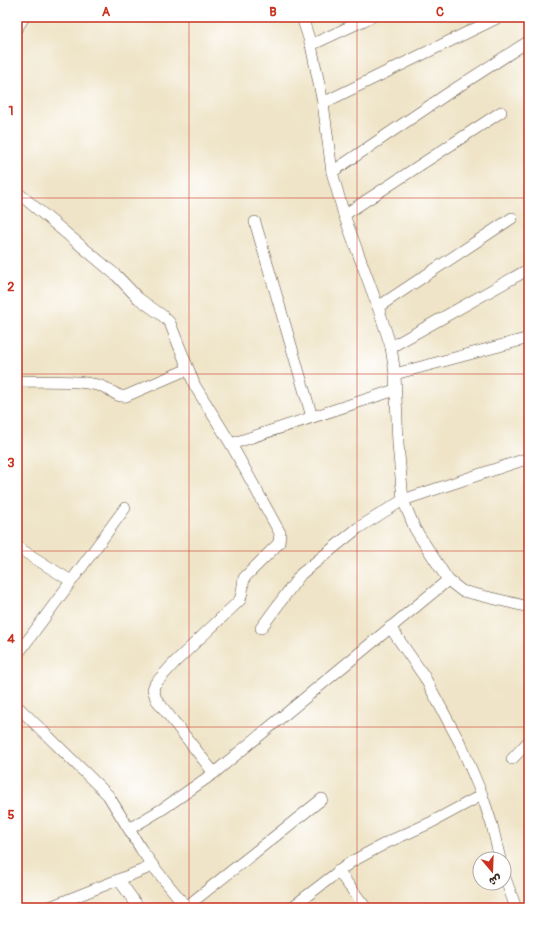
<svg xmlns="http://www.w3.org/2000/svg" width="546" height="925" font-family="Pangolin,'Playpen Sans Arabic',sans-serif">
	<rect width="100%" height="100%" fill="#fff"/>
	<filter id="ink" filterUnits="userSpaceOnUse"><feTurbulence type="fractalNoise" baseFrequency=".025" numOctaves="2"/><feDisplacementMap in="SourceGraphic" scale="8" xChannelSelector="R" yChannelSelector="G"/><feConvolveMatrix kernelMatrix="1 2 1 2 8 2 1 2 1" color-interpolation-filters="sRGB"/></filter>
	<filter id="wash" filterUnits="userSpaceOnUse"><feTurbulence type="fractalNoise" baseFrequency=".012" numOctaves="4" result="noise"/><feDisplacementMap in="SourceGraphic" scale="16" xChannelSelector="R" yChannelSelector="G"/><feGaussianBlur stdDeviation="0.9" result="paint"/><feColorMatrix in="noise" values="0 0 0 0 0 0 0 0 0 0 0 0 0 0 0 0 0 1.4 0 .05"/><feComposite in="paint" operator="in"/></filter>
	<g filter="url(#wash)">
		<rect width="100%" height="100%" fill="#efe4c7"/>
	</g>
	<g filter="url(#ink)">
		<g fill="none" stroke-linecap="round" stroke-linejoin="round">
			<defs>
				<g id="minor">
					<path d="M302 17 311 45 323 103 332 172 344 215 378 307 391 347 395 374 398 444 403 500 415 529 448 580 462 591 529 607"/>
					<path d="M17 28 24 17"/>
					<path d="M311 45 371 17"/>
					<path d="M323 103 499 17"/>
					<path d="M332 172 447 94 529 41"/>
					<path d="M17 192 117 276 138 298 163 316 170 323 195 386 231 444 280 533 279 543 244 578 242 592 240 600 175 662 155 684 153 689 156 699 214 773"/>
					<path d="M344 215 501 112"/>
					<path d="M255 222 312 417"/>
					<path d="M378 307 512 218"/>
					<path d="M391 347 529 269"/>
					<path d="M395 374 529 338"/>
					<path d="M17 381C41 382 79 379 101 386 110 388 116 398 126 396L188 369"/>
					<path d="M231 444 395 390"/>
					<path d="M17 547 71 581"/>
					<path d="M390 627 424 676 461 745 482 795 492 825 500 859"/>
					<path d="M261 628 301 574 358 528 403 500 529 458"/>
					<path d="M17 655 125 508"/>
					<path d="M17 706 108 795 141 849 153 866 187 908"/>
					<path d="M512 759 529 741"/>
					<path d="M129 829 164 808 214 773 448 580"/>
					<path d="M338 871 366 908"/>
					<path d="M504 875 516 908"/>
					<path d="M119 880 139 908"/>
					<path d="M186 907 322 799"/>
					<path d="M47 908 153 866"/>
					<path d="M291 908 351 862 388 842 430 823 482 795"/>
				</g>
			</defs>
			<!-- minor casing -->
			<use href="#minor" stroke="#564637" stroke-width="12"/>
			<!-- minor -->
			<use href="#minor" stroke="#fff" stroke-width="11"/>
		</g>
	</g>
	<!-- grid -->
	<path fill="none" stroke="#c8321e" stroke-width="1" stroke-opacity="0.55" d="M189 17V908M357 17V908M17 198H529M17 374H529M17 551H529M17 727H529"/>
	<!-- margin -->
	<rect width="546" height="925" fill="none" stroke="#fff" stroke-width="44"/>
	<!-- north arrow -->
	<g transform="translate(492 871) rotate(161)"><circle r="19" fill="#ffffff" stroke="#b1aaa5"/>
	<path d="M0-3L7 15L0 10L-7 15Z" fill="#c8321e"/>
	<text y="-6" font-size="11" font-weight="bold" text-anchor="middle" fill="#3b2a1e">ش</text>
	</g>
	<rect x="22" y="22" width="502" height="881" fill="none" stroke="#c8321e" stroke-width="1.5"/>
	<g font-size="13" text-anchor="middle" font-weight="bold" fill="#c8321e">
		<text x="106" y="16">A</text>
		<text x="273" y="16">B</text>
		<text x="440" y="16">C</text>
		<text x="11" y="115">1</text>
		<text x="11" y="291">2</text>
		<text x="11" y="467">3</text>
		<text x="11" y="643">4</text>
		<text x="11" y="819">5</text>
	</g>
</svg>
